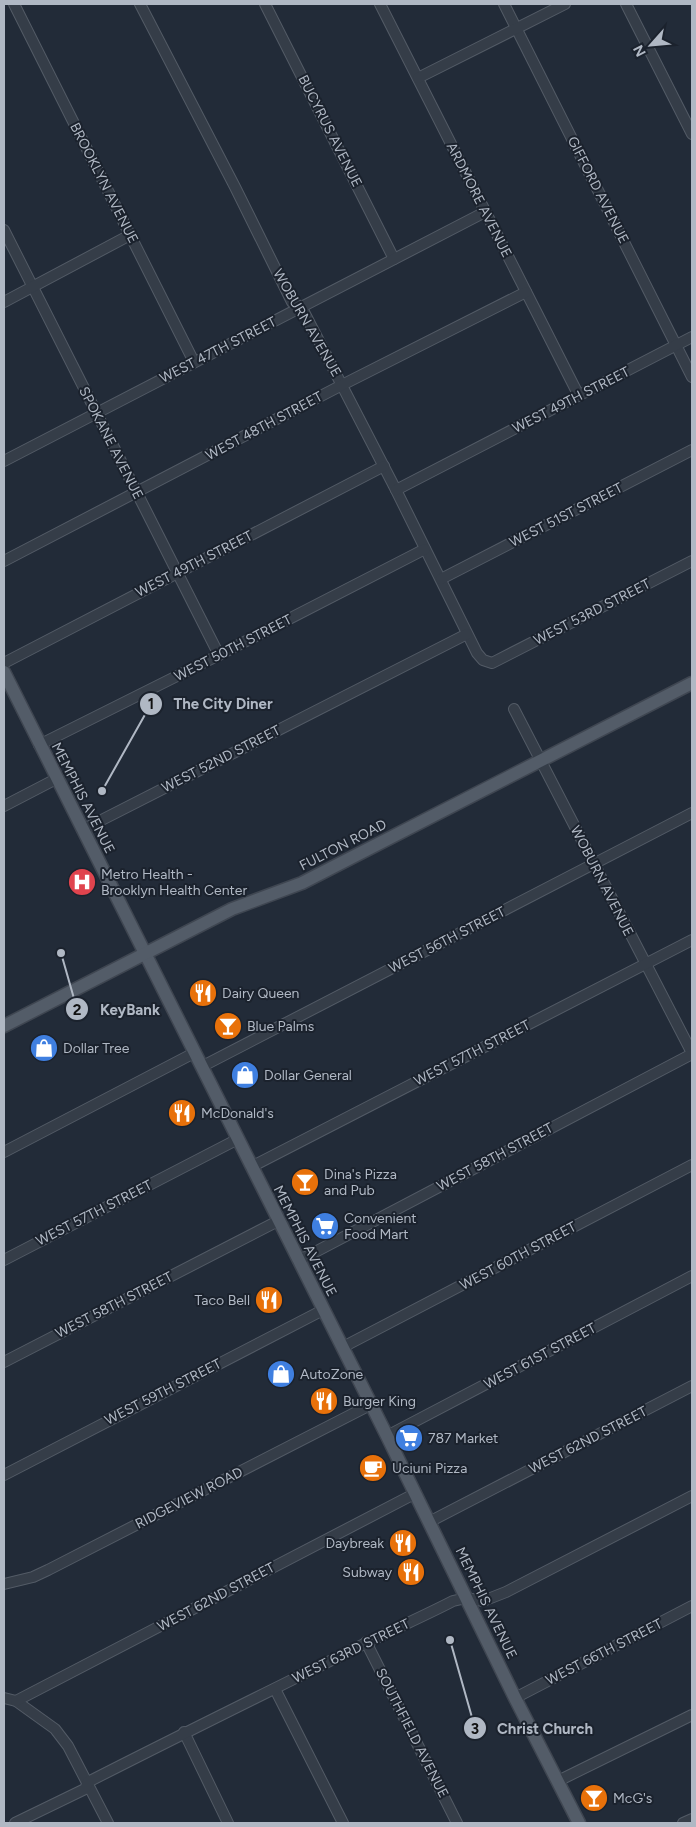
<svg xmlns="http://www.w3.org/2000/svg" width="696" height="1827" font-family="Figtree,sans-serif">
	<rect width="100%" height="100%" fill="#222b38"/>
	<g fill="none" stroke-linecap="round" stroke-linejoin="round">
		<defs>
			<g id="minor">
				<path d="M14 4 194 362"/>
				<path d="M140 4 235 187 292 302 301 307 304 312 396 490 477 653 483 660 492 663 692 561"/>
				<path d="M265 4 394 259"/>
				<path d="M380 4 579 396"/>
				<path d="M504 4 692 377"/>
				<path d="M626 4 692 134"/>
				<path d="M418 78 565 4"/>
				<path d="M4 230 219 655"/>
				<path d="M4 302 130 235"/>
				<path d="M4 461 485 212"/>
				<path d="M396 490 692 337"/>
				<path d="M4 561 342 385 526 292"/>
				<path d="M441 579 692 450"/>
				<path d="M4 663 384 466"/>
				<path d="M514 709 692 1053"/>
				<path d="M39 745 219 655 425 549"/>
				<path d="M4 806 56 779"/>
				<path d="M82 830 467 634"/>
				<path d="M201 1067 692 813"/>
				<path d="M4 1152 194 1053"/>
				<path d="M251 1167 692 940"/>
				<path d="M4 1260 238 1139"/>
				<path d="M298 1261 692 1054"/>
				<path d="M343 1347 692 1165"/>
				<path d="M4 1362 278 1221"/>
				<path d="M387 1436 692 1276"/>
				<path d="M4 1475 323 1310"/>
				<path d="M429 1522 692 1386"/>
				<path d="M4 1584 33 1577 48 1570 372 1404"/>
				<path d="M366 1642 457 1823"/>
				<path d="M275 1689 343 1823"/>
				<path d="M4 1698 16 1701 55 1729 68 1746 108 1823"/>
				<path d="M515 1698 692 1606"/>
				<path d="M16 1701 416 1493"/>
				<path d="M184 1732 228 1823"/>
				<path d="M558 1781 692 1715"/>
				<path d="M15 1823 85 1789 88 1782C180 1735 272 1690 364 1644 394 1629 424 1616 453 1601L466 1598 483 1601 506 1592 692 1496"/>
				<path d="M683 1823 692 1819"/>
			</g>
			<g id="major">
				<path d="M4 672 387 1436 515 1698 579 1823"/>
				<path d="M4 1026 232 909 302 883 692 683"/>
			</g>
		</defs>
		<!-- minor casing -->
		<use href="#minor" stroke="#535b66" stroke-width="12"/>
		<!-- major casing -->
		<use href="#major" stroke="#3f4651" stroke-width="15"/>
		<!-- minor -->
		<use href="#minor" stroke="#353d48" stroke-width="10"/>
		<!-- major -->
		<use href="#major" stroke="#535c68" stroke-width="12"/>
	</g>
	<!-- icons -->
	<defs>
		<symbol id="hospital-disc" viewBox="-11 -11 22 22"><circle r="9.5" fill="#e0444e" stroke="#1b222d"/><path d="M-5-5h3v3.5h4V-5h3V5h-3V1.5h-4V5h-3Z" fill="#fff"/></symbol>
		<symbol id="restaurant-disc" viewBox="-11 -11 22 22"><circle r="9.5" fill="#e8710a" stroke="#1b222d"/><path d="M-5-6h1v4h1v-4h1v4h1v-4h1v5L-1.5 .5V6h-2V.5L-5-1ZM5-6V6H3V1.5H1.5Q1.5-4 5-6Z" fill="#fff"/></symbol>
		<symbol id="bar-disc" viewBox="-11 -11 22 22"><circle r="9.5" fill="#e8710a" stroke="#1b222d"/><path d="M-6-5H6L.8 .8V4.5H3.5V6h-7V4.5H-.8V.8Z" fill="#fff"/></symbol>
		<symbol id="shop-disc" viewBox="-11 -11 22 22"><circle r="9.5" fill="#3f7fe0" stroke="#1b222d"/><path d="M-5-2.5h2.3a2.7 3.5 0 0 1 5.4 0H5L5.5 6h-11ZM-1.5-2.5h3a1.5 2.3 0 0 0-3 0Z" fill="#fff"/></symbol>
		<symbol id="supermarket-disc" viewBox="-11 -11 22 22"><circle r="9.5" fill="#3f7fe0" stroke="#1b222d"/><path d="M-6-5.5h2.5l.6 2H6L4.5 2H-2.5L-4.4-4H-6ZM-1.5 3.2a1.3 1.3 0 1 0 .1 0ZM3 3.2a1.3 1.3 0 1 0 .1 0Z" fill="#fff"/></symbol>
		<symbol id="cafe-disc" viewBox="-11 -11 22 22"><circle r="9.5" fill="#e8710a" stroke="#1b222d"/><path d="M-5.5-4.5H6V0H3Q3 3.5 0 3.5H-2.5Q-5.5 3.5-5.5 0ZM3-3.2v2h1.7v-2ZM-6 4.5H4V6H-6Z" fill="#fff"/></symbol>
	</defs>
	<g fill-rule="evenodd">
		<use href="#hospital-disc" x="66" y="866" width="32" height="32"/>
		<use href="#restaurant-disc" x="187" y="977" width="32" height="32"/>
		<use href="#bar-disc" x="212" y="1010" width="32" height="32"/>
		<use href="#shop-disc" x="28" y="1032" width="32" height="32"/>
		<use href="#shop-disc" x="229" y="1059" width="32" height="32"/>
		<use href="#restaurant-disc" x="166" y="1097" width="32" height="32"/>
		<use href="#bar-disc" x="289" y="1166" width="32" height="32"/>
		<use href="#supermarket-disc" x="309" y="1210" width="32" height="32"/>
		<use href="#restaurant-disc" x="253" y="1284" width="32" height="32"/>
		<use href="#shop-disc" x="265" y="1358" width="32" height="32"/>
		<use href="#restaurant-disc" x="308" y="1385" width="32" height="32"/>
		<use href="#supermarket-disc" x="393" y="1422" width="32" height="32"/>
		<use href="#cafe-disc" x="357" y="1452" width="32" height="32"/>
		<use href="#restaurant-disc" x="387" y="1527" width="32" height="32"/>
		<use href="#restaurant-disc" x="395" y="1556" width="32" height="32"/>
		<use href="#bar-disc" x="578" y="1782" width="32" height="32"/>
	</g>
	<g text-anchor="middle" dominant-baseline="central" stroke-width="4" stroke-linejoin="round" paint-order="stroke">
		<!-- street labels -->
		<g font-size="14" fill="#b0b8c4" stroke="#1b222d">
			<text transform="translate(330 131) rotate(63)">BUCYRUS AVENUE</text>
			<text transform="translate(104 183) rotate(63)">BROOKLYN AVENUE</text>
			<text transform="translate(598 190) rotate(63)">GIFFORD AVENUE</text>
			<text transform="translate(479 200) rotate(63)">ARDMORE AVENUE</text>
			<text transform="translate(307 323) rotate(60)">WOBURN AVENUE</text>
			<text transform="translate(218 350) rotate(-27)">WEST 47TH STREET</text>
			<text transform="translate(571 400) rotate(-27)">WEST 49TH STREET</text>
			<text transform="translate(264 426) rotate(-28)">WEST 48TH STREET</text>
			<text transform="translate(111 443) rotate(63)">SPOKANE AVENUE</text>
			<text transform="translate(566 515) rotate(-27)">WEST 51ST STREET</text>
			<text transform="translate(194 564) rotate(-27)">WEST 49TH STREET</text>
			<text transform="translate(592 612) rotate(-27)">WEST 53RD STREET</text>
			<text transform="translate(233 648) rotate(-27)">WEST 50TH STREET</text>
			<text transform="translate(221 759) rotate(-27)">WEST 52ND STREET</text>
			<text transform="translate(83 798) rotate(63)">MEMPHIS AVENUE</text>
			<text transform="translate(343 845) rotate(-27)">FULTON ROAD</text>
			<text transform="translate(602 881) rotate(63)">WOBURN AVENUE</text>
			<text transform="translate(447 940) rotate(-27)">WEST 56TH STREET</text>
			<text transform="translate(472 1053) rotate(-27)">WEST 57TH STREET</text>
			<text transform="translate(495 1157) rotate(-28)">WEST 58TH STREET</text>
			<text transform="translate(94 1213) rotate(-27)">WEST 57TH STREET</text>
			<text transform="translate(305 1241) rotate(63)">MEMPHIS AVENUE</text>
			<text transform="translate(518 1256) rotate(-28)">WEST 60TH STREET</text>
			<text transform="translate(114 1305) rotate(-27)">WEST 58TH STREET</text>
			<text transform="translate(540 1356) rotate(-28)">WEST 61ST STREET</text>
			<text transform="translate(163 1392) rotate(-27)">WEST 59TH STREET</text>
			<text transform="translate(588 1440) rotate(-27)">WEST 62ND STREET</text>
			<text transform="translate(189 1498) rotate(-27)">RIDGEVIEW ROAD</text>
			<text transform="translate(216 1597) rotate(-28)">WEST 62ND STREET</text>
			<text transform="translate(486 1603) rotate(64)">MEMPHIS AVENUE</text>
			<text transform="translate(351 1651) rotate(-26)">WEST 63RD STREET</text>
			<text transform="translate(604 1652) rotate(-27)">WEST 66TH STREET</text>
			<text transform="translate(412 1733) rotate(63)">SOUTHFIELD AVENUE</text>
		</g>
		<!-- poi labels -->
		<g font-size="14" fill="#b0b8c4" stroke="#1b222d" text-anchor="start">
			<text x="101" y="874">Metro Health -<tspan x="101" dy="16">Brooklyn Health Center</tspan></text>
			<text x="222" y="993">Dairy Queen</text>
			<text x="247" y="1026">Blue Palms</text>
			<text x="63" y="1048">Dollar Tree</text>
			<text x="264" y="1075">Dollar General</text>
			<text x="201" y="1113">McDonald's</text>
			<text x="324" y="1174">Dina's Pizza<tspan x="324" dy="16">and Pub</tspan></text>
			<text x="344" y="1218">Convenient<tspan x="344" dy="16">Food Mart</tspan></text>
			<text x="250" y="1300" text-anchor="end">Taco Bell</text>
			<text x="300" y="1374">AutoZone</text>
			<text x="343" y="1401">Burger King</text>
			<text x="428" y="1438">787 Market</text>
			<text x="392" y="1468">Uciuni Pizza</text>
			<text x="384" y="1543" text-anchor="end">Daybreak</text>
			<text x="392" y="1572" text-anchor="end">Subway</text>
			<text x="613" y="1798">McG's</text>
		</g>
	</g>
	<!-- callouts -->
	<path fill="none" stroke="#b0b8c4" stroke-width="2" d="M102 791L151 704M61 953L77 1009M450 1640L475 1728"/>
	<g fill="#b0b8c4" stroke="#1b222d" stroke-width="2">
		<circle cx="102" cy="791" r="5"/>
		<circle cx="61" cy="953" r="5"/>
		<circle cx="450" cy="1640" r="5"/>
		<circle cx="151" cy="704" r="12"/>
		<circle cx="77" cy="1009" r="12"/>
		<circle cx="475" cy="1728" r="12"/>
	</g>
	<g font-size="15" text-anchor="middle" font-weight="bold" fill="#111">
		<text x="151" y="709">1</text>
		<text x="77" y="1015">2</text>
		<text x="475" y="1734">3</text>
	</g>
	<g font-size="15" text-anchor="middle" font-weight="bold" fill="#b0b8c4" stroke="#1b222d" stroke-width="4" stroke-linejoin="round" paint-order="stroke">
		<text x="223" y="709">The City Diner</text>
		<text x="130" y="1015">KeyBank</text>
		<text x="545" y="1734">Christ Church</text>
	</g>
	<!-- border -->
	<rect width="696" height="1827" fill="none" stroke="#b0b8c4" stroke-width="10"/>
	<!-- north arrow -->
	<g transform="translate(651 45) rotate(243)" stroke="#1b222d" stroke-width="4" paint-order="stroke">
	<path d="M0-4L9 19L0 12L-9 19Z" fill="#b0b8c4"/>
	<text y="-8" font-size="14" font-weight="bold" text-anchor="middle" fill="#b0b8c4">N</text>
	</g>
</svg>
